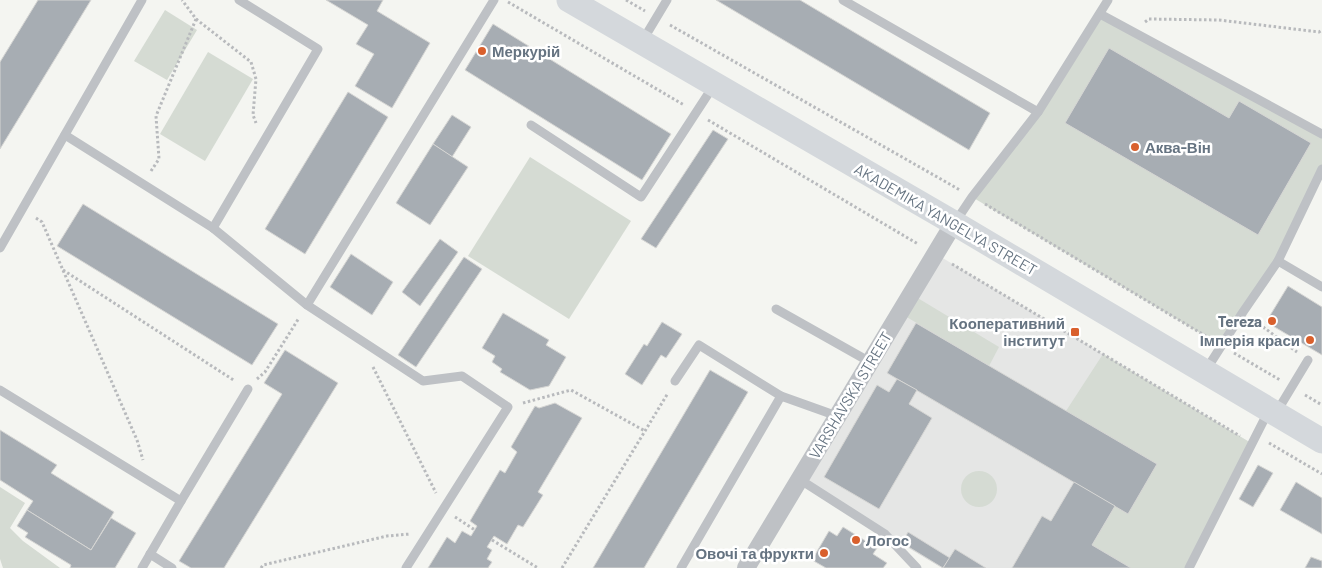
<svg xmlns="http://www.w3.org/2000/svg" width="1322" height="568" font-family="Barlow,sans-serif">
	<rect width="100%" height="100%" fill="#f4f5f1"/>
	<!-- built -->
	<path fill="#e5e6e5" d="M936 254 1251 443 1189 568H942L885 534 799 479Z"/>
	<!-- green -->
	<g fill="#d5dbd3">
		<path d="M165 10 197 30 167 80 134 61Z"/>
		<path d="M1100 14 1322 133V169L1278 261 1222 346 972 197 1038 112Z"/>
		<path d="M208 52 253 79 205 161 160 134Z"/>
		<path d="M530 157 631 221 569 319 468 256Z"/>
		<path d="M911 294 999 347 989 366 900 313Z"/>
		<path d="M1103 354 1251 443 1188 568H1131L1092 545 1115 506 1066 411Z"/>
		<circle cx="979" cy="489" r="18"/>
		<path d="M0 487 25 503 10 528 23 541 60 568H3L0 559Z"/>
	</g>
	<!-- building -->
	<g fill="#a7adb3" stroke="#d6d6d4">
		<path d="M38 0H91L0 149V62Z"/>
		<path d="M326 0H383L377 11 430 43 392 108 355 86 374 54 356 44 368 25Z"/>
		<path d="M716 0H800L990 113 969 150Z"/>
		<path d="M493 24 671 134 642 180 465 70Z"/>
		<path d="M1109 48 1229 118 1239 101 1311 143 1258 235 1065 123Z"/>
		<path d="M348 92 388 117 305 254 265 229Z"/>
		<path d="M452 115 471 127 452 157 433 144Z"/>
		<path d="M713 130 728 139 656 248 641 239Z"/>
		<path d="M433 144 468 167 430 225 396 203Z"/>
		<path d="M83 204 278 324 252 365 57 246Z"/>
		<path d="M440 239 458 252 420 306 402 292Z"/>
		<path d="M351 254 393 282 372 315 330 287Z"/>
		<path d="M464 257 482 269 416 367 398 355Z"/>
		<path d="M1288 286 1322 307V355L1266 322Z"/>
		<path d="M503 313 549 340 546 345 566 357 549 386 530 390 500 372 502 369 492 362 495 356 482 348Z"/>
		<path d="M662 322 682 334 666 358 661 355 642 385 625 374 644 344 647 346Z"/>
		<path d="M916 323 1157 464 1128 514 887 373Z"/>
		<path d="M285 350 338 383 224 568H191L179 561 282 394 264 383Z"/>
		<path d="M710 370 748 392 644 568H593Z"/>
		<path d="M897 379 917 390 909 404 932 418 879 509 824 477 877 385 889 392Z"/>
		<path d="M555 403 582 418 538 492 543 495 523 527 518 525 507 544 494 536 487 547 492 550 487 559 492 562 488 568H428L447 537 455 543 462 531 471 536 477 526 470 521 500 470 505 473 517 452 511 447 535 406 539 408Z"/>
		<path d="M0 430 57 465 51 473 114 512 91 550 27 510 33 501 0 480Z"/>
		<path d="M1258 465 1273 473 1253 507 1239 499Z"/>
		<path d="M1074 482 1115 506 1092 545 1131 568H1012L1042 516 1051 521Z"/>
		<path d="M1296 482 1322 498V534L1280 510Z"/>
		<path d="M27 510 91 550 111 518 136 533 115 568H70L71 565 25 537 28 533 17 526Z"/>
		<path d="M843 527 877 548 873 554 887 563 883 568H826L812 560 829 531 837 536Z"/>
		<path d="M908 532 950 558 943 568 902 543Z"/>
		<path d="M955 549 986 568H943Z"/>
		<path d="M1311 557 1322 561V568H1305Z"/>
	</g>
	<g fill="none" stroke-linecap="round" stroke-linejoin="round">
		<!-- path -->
		<g stroke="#b8babd" stroke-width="3" stroke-dasharray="2.5 2.5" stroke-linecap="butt">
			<path d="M626 0 645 11"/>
			<path d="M508 2 684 105"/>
			<path d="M196 19 251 62 256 79 253 115 256 123"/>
			<path d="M1145 22 1149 19 1219 20 1319 32 1322 30"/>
			<path d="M670 25 960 190"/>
			<path d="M708 120 918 244"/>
			<path d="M151 171 159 159 156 116 196 19 182 0"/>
			<path d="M985 204 1209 338"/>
			<path d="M36 218 42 222 137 440 143 460"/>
			<path d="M952 264 1240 436"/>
			<path d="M63 270 235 381"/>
			<path d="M1255 321 1297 352"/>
			<path d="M1234 353 1280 380"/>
			<path d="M373 367 436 493"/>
			<path d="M257 379 265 372 299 318"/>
			<path d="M1305 395 1322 405"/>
			<path d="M523 403 571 390 645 431"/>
			<path d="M1269 443 1322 474"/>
			<path d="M455 517 475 530"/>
			<path d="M492 540 538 568"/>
			<path d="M261 568 263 565 387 536 410 534"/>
			<path d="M562 568 668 393"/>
		</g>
		<!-- service -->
		<g stroke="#bec1c5" stroke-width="9">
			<path d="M843 0 1038 112"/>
			<path d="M1100 14 1322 134"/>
			<path d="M643 40 667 0"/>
			<path d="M531 125 641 197 714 85"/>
			<path d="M65 135 213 228 307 305 423 381 462 376 508 407 406 568"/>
			<path d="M956 221 972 197 1038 112 1108 0"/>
			<path d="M213 228 318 49 239 0"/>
			<path d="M0 248 142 0"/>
			<path d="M1278 261 1322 169"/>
			<path d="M307 305 494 0"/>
			<path d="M776 309 870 362"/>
			<path d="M1206 370 1243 312 1278 261 1322 287"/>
			<path d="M675 381 699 345 781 396"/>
			<path d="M0 390 181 501 142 568"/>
			<path d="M1276 413 1308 360"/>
			<path d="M799 479 885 534 917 568"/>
			<path d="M181 501 248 389"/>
			<path d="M150 554 172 568"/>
			<path d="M681 568 781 396 837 416"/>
			<path d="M1189 568 1269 410"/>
		</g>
		<!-- minor -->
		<path stroke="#bec1c5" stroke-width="18" d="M746 568 954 223"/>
		<!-- secondary -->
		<path stroke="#d4d8dc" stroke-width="25" d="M569 0 954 223 1322 441"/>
	</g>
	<!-- markers -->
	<g fill="#d9602d" stroke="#fff" stroke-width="2">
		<circle cx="482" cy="51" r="5"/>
		<circle cx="1135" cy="147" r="5"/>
		<circle cx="1272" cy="321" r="5"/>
		<rect x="1070" y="327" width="10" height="10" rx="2.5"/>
		<circle cx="1310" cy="340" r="5"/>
		<circle cx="856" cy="540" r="5"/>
		<circle cx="824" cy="553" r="5"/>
	</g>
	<g text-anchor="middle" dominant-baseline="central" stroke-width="5" stroke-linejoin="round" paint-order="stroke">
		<!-- poi labels -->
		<g font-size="15" font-weight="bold" fill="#657381" stroke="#fff" text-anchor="end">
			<text x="492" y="51" text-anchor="start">Меркурій</text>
			<text x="1145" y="147" text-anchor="start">Аква-Він</text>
			<text x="1262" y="321">Tereza</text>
			<text x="1065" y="323">Кооперативний<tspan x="1065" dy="17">інститут</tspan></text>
			<text x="1300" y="340">Імперія краси</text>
			<text x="866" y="540" text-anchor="start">Логос</text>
			<text x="814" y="553">Овочі та фрукти</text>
		</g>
		<!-- street labels -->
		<g font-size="15" fill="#657381" stroke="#fff">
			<text transform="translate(946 219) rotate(30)">AKADEMIKA YANGELYA STREET</text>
			<text transform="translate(850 395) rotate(-59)">VARSHAVSKA STREET</text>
		</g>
	</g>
</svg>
